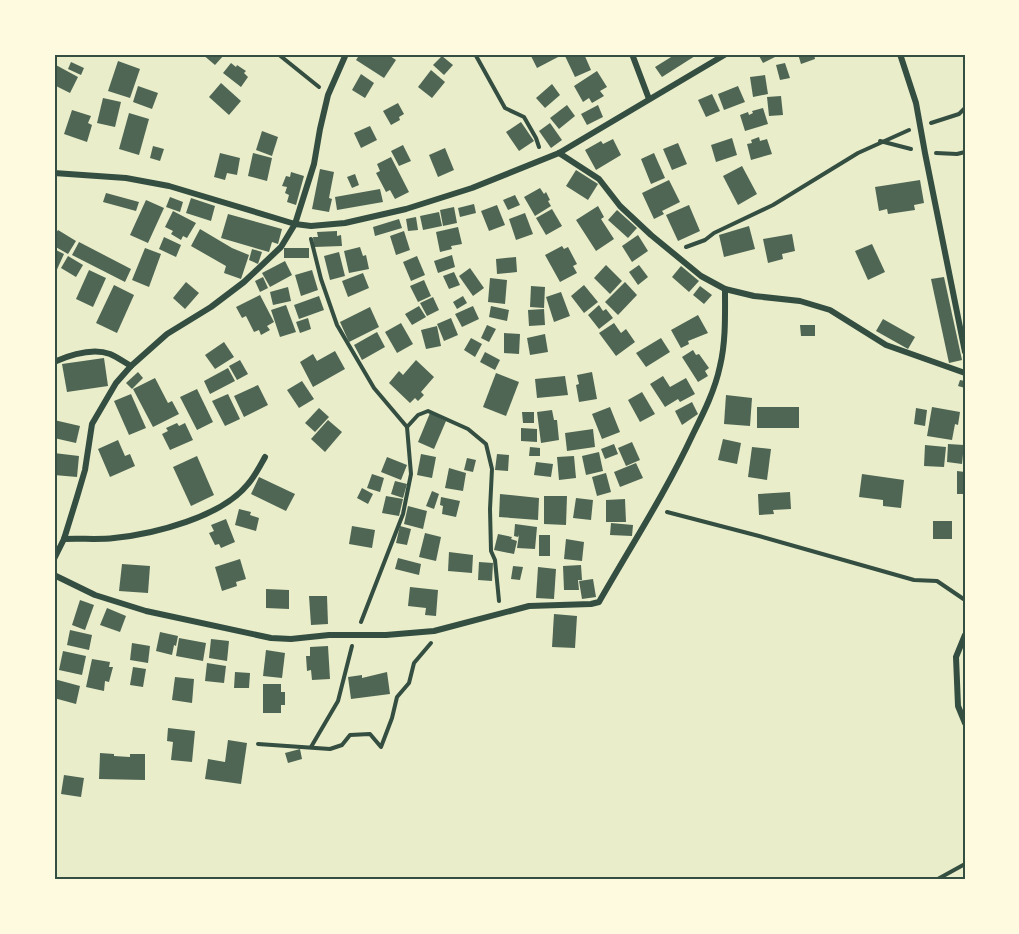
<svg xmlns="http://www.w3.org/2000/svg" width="1019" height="934" font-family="'Exo 2',sans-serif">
	<rect width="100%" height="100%" fill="#e9edc9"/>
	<!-- building -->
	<g fill="#4f6655">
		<path d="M202 54H222L224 55 215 65Z"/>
		<path d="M360 54H387L396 60 384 78 356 60Z"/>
		<path d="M530 54H558L560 56 537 68Z"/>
		<path d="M569 54H584L591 70 575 77 565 56Z"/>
		<path d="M676 54H694L695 56 662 77 655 67Z"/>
		<path d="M758 54H781L763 63Z"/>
		<path d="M798 54H814L815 59 801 64Z"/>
		<path d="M442 56 453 65 444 75 433 65Z"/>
		<path d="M118 61 140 69 130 98 108 91Z"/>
		<path d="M71 62 84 68 81 75 68 69Z"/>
		<path d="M231 63 236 67 237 65 246 71 244 73 248 77 241 87 223 73Z"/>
		<path d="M785 63 790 78 780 80 776 65Z"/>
		<path d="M54 64 78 77 70 93 54 85Z"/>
		<path d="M431 70 445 82 432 98 418 87Z"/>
		<path d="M597 71 607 87 600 91 604 96 592 103 589 98 583 102 574 86Z"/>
		<path d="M361 74 374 83 365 98 352 90Z"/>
		<path d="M765 75 768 94 753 97 750 77Z"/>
		<path d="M221 83 241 101 229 115 209 97Z"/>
		<path d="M552 84 560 95 545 108 536 98Z"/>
		<path d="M138 86 158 93 152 109 133 102Z"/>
		<path d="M738 86 745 102 724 110 718 94Z"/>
		<path d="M712 94 720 111 706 117 698 100Z"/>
		<path d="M781 96 783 115 769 116 767 97Z"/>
		<path d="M103 98 121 102 115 127 97 123Z"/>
		<path d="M398 103 404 114 399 117 400 120 391 125 383 111Z"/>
		<path d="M567 105 575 116 559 129 550 118Z"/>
		<path d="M598 105 603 117 587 125 581 114Z"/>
		<path d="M763 108 768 124 745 131 740 115 748 112 749 115 753 113 752 111Z"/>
		<path d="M72 110 91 116 88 123 92 125 87 142 64 134Z"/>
		<path d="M129 113 149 119 139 155 119 149Z"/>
		<path d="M521 122 534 141 519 151 506 132Z"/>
		<path d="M550 123 562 140 551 148 539 131Z"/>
		<path d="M370 126 377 140 361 148 354 133Z"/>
		<path d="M262 131 278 137 272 156 256 150Z"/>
		<path d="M759 137 760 141 767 139 772 154 751 160 747 144 752 143 751 140Z"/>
		<path d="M732 138 737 155 716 162 711 145Z"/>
		<path d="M613 139 621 155 596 170 585 150 601 141 603 144Z"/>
		<path d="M678 143 687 164 672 170 663 149Z"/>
		<path d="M403 145 411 161 399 166 391 151Z"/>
		<path d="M153 146 164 149 160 161 150 158Z"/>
		<path d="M445 148 454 170 438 177 429 155Z"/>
		<path d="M220 153 240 158 237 175 227 173 225 180 214 177Z"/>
		<path d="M253 153 272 158 267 181 248 176Z"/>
		<path d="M654 153 665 178 651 184 641 159Z"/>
		<path d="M391 157 409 192 395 199 390 190 386 192 376 173 380 171 377 164Z"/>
		<path d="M742 166 757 194 738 205 723 176Z"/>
		<path d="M320 169 334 172 329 198 332 199 329 212 312 209Z"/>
		<path d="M576 170 598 184 588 200 566 186Z"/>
		<path d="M291 172 304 176 296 205 287 202 289 195 285 193 287 187 282 186 286 176 290 177Z"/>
		<path d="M355 174 359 185 352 188 347 177Z"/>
		<path d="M669 180 680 202 662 211 664 214 654 219 642 193Z"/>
		<path d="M920 180 924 203 914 205 915 210 888 214 887 209 879 211 875 187Z"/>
		<path d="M540 188 544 194 546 192 550 200 548 201 551 206 535 216 524 197Z"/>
		<path d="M380 189 383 202 337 210 335 197Z"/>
		<path d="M106 193 139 202 136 211 103 202Z"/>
		<path d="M515 195 520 205 508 210 503 200Z"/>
		<path d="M170 197 183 202 180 212 166 207Z"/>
		<path d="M191 198 215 206 211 221 186 213Z"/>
		<path d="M146 200 164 208 148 243 130 235Z"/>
		<path d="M474 204 476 213 460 217 458 208Z"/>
		<path d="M497 205 505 225 489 231 481 211Z"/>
		<path d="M689 205 700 231 678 241 666 215Z"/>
		<path d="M598 206 604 217 601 219 614 239 596 251 576 220Z"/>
		<path d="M454 207 457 223 443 226 440 210Z"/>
		<path d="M552 209 562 226 546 235 536 218Z"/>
		<path d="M617 210 637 228 628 238 608 220Z"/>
		<path d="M173 211 196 223 187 238 183 236 181 240 171 234 173 231 165 227Z"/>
		<path d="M439 212 442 226 423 230 420 216Z"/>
		<path d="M525 213 533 234 516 240 509 219Z"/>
		<path d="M228 214 282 229 278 244 272 242 269 252 221 238Z"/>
		<path d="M416 217 418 230 408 231 406 219Z"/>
		<path d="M399 219 402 228 375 236 373 227Z"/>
		<path d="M749 226 755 249 724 257 719 235Z"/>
		<path d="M458 227 462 244 451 246 452 249 440 252 436 232Z"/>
		<path d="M200 229 232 248 249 255 241 279 224 273 226 266 191 246Z"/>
		<path d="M58 230 76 241 68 254 54 246V236Z"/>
		<path d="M337 231V236L341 235 342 246 314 247 313 237H318L317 232Z"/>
		<path d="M404 231 410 250 396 255 390 236Z"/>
		<path d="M792 234 795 251 782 254 783 259 768 263 763 239Z"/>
		<path d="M638 235 648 251 632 262 622 246Z"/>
		<path d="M164 237 181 245 176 257 159 249Z"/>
		<path d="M79 242 131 269 125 282 72 255Z"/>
		<path d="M872 244 885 272 868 280 855 251Z"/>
		<path d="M562 246 564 249 568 247 577 264 573 266 577 273 560 282 545 255Z"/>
		<path d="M360 247 363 256 366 255 369 269 349 273 344 251Z"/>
		<path d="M145 248 161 254 149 287 132 280Z"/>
		<rect x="284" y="248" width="25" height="10"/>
		<path d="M54 249 64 254 54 276Z"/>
		<path d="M252 249 262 252 258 264 249 260Z"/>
		<path d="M339 252 345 276 330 280 324 256Z"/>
		<path d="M452 255 455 267 438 273 434 261Z"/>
		<path d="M68 256 83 265 76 277 61 268Z"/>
		<path d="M417 256 425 275 411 281 403 262Z"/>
		<path d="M516 257 517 272 497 274 496 259Z"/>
		<path d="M285 261 292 275 270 287 262 273Z"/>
		<path d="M606 265 622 281 610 294 594 278Z"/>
		<path d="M639 265 648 277 638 285 629 272Z"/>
		<path d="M681 266 699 281 689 292 672 277Z"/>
		<path d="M470 268 484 288 473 296 459 276Z"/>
		<path d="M89 270 106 278 93 307 76 299Z"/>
		<path d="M312 270 318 290 301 296 295 275Z"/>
		<path d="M454 272 460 285 449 289 443 276Z"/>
		<path d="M363 273 369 288 348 297 342 281Z"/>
		<path d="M263 277 268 288 260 292 255 281Z"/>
		<path d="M944 277 962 360 949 363 931 279Z"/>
		<path d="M490 278 507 280 505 304 488 302Z"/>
		<path d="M424 280 431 296 418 302 410 286Z"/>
		<path d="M186 282 199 293 185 309 173 298Z"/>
		<path d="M625 282 637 295 618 315 605 302Z"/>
		<path d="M114 285 134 295 117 333 96 323Z"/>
		<path d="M584 285 598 302 584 313 571 296Z"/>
		<path d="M531 286 545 287 544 308 530 307Z"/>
		<path d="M700 286 712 295 704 304 693 295Z"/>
		<path d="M288 287 291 301 273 305 270 292Z"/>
		<path d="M561 292 570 316 554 322 546 297Z"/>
		<path d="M260 295 274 322 267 326 270 330 261 335 259 330 254 332 246 316 242 318 236 307Z"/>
		<path d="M319 296 324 310 299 319 294 305Z"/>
		<path d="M463 296 467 303 457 309 453 302Z"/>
		<path d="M433 297 439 310 427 316 420 303Z"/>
		<path d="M286 305 296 332 280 337 271 310Z"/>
		<path d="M599 305 603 311 606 309 613 318 599 329 588 315Z"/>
		<path d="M419 306 426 317 412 325 405 314Z"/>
		<path d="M473 306 479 319 462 327 455 314Z"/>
		<path d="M491 306 509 310 507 321 489 317Z"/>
		<path d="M370 307 379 327 349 342 340 322Z"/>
		<path d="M544 309 545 325 529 326 528 310Z"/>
		<path d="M698 315 708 333 688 341 689 344 681 348 671 330Z"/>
		<path d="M308 318 311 329 300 333 296 322Z"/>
		<path d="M451 318 458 335 444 341 437 324Z"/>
		<path d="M883 319 915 337 908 349 876 331Z"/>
		<path d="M401 323 413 344 397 353 385 332Z"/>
		<path d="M614 323 621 333 626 329 635 342 616 356 599 333Z"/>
		<path d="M487 325 496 329 489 342 481 338Z"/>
		<path d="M800 325H815V336H801Z"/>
		<path d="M437 326 441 346 426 349 421 330Z"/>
		<path d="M377 332 385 347 362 360 354 345Z"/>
		<path d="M504 333 520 334 519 354 504 353Z"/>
		<path d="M545 334 548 352 530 355 527 338Z"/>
		<path d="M471 338 482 344 475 357 464 350Z"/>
		<path d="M661 338 670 352 646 367 636 353Z"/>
		<path d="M224 342 234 357 215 369 205 355Z"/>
		<path d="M693 350 696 355 699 354 709 368 705 371 708 376 698 382 682 357Z"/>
		<path d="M335 351 345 369 313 387 300 362 313 354 317 361Z"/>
		<path d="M485 352 500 360 495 370 480 362Z"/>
		<path d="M104 358 108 386 67 392 62 364Z"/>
		<path d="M240 360 248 374 237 380 229 366Z"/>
		<path d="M416 360 434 377 421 392 424 395 418 401 415 398 410 403 389 383 399 371 403 375Z"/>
		<path d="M228 368 235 381 210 394 204 381Z"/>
		<path d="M138 372 143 378 132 389 126 383Z"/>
		<path d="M592 372 597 399 579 402 576 385 579 384 577 375Z"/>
		<path d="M496 373 519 382 506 416 483 407Z"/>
		<path d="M565 376 568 395 537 398 535 379Z"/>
		<path d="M663 376 670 387 686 378 695 394 680 402 678 399 665 407 650 384Z"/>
		<path d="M155 378 168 403 172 401 179 414 153 427 133 389Z"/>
		<path d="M960 380 965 381V388L958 386Z"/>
		<path d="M302 381 314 399 299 408 287 390Z"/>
		<path d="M258 385 268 405 244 417 234 396Z"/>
		<path d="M197 389 213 422 197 430 180 397Z"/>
		<path d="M642 392 655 414 640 422 628 400Z"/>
		<path d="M131 394 146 428 129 435 114 401Z"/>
		<path d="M228 394 240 419 225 426 212 401Z"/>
		<path d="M726 395 752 398 750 426 724 424Z"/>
		<path d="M692 402 698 414 682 425 675 411Z"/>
		<path d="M610 407 620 432 602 439 592 414Z"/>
		<rect x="757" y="407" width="42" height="21"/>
		<path d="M932 407 960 412 958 425 955 424 952 440 927 436Z"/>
		<path d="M319 408 329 417 315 432 305 423Z"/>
		<path d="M916 408 927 410 925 426 914 424Z"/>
		<path d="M552 410 554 420H557L559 440 541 443 537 412Z"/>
		<path d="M522 412H534V423H523Z"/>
		<path d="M430 413 446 421 434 449 418 442Z"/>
		<path d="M54 420 80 426 76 443 54 438Z"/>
		<path d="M328 420 342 432 325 452 311 439Z"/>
		<path d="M177 423 179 426 185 423 193 440 170 450 162 434 168 431 166 428Z"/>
		<path d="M521 428 537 429V442L521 441Z"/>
		<path d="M593 429 595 447 567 451 565 433Z"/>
		<path d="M723 439 741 443 737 464 718 460Z"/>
		<path d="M118 440 125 456 130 454 135 466 110 477 98 449Z"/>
		<path d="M632 442 640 460 626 466 618 448Z"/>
		<path d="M614 444 618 454 605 459 601 449Z"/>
		<path d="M948 444 964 445 962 464 947 462Z"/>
		<path d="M925 445 946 447 944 467 924 466Z"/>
		<path d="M530 447 540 448V456H529Z"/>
		<path d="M752 447 771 449 767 480 748 477Z"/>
		<path d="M599 452 603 471 586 475 582 456Z"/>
		<path d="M54 453 79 456 77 477 54 475Z"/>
		<path d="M421 454 436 457 432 478 417 475Z"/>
		<path d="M497 454 509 455 508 471 495 470Z"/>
		<path d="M197 456 214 495 191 506 173 467Z"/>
		<path d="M574 456 576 478 559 480 557 457Z"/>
		<path d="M387 457 407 465 401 480 381 472Z"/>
		<path d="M467 458 476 460 473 472 464 470Z"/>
		<path d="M536 462 553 464 551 477 534 475Z"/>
		<path d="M636 463 643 478 620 487 614 472Z"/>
		<path d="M449 468 466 473 463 491 445 488Z"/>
		<path d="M957 471 965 472V494H957Z"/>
		<path d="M606 473 611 492 597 496 592 477Z"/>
		<path d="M372 474 384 478 380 492 367 488Z"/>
		<path d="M862 474 904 480 901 508 883 506V500L859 497Z"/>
		<path d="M259 477 295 494 286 511 251 494Z"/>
		<path d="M395 481 407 484 403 498 391 494Z"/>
		<path d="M362 488 373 494 368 504 357 498Z"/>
		<path d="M432 491 439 494 434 509 426 506Z"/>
		<path d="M790 492 791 509 773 510 774 514 759 515 758 494Z"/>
		<path d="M500 494 539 498 538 520 499 517Z"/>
		<path d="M386 496 403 499 399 516 382 513Z"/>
		<path d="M544 496H567L566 525 544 524Z"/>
		<path d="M441 497 460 501 456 517 442 514 443 506 440 505Z"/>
		<path d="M576 498 593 500 591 520 573 518Z"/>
		<path d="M625 499 626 522H606V500Z"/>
		<path d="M408 506 427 511 423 529 404 524Z"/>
		<path d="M239 509 251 512 250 515 259 518 256 531 235 525Z"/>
		<path d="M226 519 235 542 221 548 219 544 215 545 209 533 214 531 211 525Z"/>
		<rect x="933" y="521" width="19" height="18"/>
		<path d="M611 523 633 525 632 536 610 535Z"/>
		<path d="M515 524 537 527 535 549 517 548 519 535 518 537 514 536Z"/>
		<path d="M352 526 375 530 372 548 349 544Z"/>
		<path d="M400 526 411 529 407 545 396 543Z"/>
		<path d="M425 533 441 537 436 561 419 557Z"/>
		<path d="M498 534 512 537 511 539 517 541 514 554 494 550Z"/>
		<rect x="539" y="535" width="11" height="21"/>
		<path d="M566 539 584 542 582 561 564 559Z"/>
		<path d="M449 552 473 555 472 573 448 571Z"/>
		<path d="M398 558 421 564 419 575 395 569Z"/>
		<path d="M240 559 246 579 236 582 237 586 222 591 215 567Z"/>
		<path d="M479 562 493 563 492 581 478 580Z"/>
		<path d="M122 564 150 566 148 593 119 591Z"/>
		<path d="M581 565 582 580H578L579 590H564L563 566Z"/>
		<path d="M513 566 523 567 520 580 511 579Z"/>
		<path d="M538 567 556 569 554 599 536 598Z"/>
		<path d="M593 579 596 597 582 599 579 581Z"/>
		<path d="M410 587 438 590 436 616 425 615 426 608 408 606Z"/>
		<path d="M266 589 289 590V609L266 608Z"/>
		<path d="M309 596H327L328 624 311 625Z"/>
		<path d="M80 600 94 605 85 630 72 625Z"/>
		<path d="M107 608 126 616 120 632 100 625Z"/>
		<path d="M554 614 577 616 575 648 552 647Z"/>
		<path d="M70 630 92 635 89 650 67 645Z"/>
		<path d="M160 632 178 636 176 646 174 645 172 655 156 651Z"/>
		<path d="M179 638 206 643 203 661 176 656Z"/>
		<path d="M211 639 229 641 227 661 209 658Z"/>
		<path d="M132 643 150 646 148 663 130 660Z"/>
		<path d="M328 646 330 679 312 680 311 670 307 671 306 656H310V647Z"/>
		<path d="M266 650 285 653 282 678 263 676Z"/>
		<path d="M63 651 86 656 82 675 59 670Z"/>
		<path d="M92 659 110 662 109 667H113L109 682 105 681 104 691 86 687Z"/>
		<path d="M207 663 226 666 224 683 205 681Z"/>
		<path d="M133 667 146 669 143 687 130 685Z"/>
		<path d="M235 672 250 673 249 688H234Z"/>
		<path d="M387 672 390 694 351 699 348 677 362 675V678Z"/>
		<path d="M175 677 194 679 192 703 172 700Z"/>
		<path d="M54 679 80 686 76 704 54 698Z"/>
		<path d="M263 684H281V692H285V705H281V713H263Z"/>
		<path d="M168 728 195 731 192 762 171 760 173 742 167 741Z"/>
		<path d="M228 740 247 743 241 784 205 779 208 759 225 762Z"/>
		<path d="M300 749 302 759 288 763 285 753Z"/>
		<path d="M100 753 114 754V756L130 757V754H145V780L99 779Z"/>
		<path d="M64 775 84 778 81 797 61 794Z"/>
	</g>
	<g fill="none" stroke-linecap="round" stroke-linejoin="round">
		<!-- path -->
		<g stroke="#344e41" stroke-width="4">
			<path d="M278 54 319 87"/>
			<path d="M475 54 505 108 524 117 536 138 539 147"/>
			<path d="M931 123 959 114 965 108"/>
			<path d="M880 141 911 149"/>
			<path d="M936 153 957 154 965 152"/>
			<path d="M311 239 321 279 337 325 374 388 407 427 411 474 403 514 361 622"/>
			<path d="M686 247 705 240 714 233 773 205 858 153 909 130"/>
			<path d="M407 427 418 415 428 411 468 429 486 444 492 469 490 509 491 551 495 560 499 601"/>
			<path d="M667 512 759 536 914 580 937 581 965 600"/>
			<path d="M258 744 330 749 342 745 350 735 370 734 381 747 392 718 397 697 409 683 414 663 431 643"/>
			<path d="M311 747 338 701 352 646"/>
			<path d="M936 880 965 864"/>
		</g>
		<!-- minor -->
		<g stroke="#344e41" stroke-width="6">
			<path d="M632 54 649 99"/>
			<path d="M900 54 916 103 925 153 965 352"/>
			<path d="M559 153 599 179 620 206 651 235 701 276 725 289 754 296 800 301 830 310 886 345 965 373"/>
			<path d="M54 173 126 178 169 186 295 224 311 226 345 223 406 209 472 188 559 153 726 54"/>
			<path d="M54 362C70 355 93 348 110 354 117 357 124 362 131 366"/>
			<path d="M64 539C80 538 98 540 114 538 154 534 222 517 248 484 255 476 260 466 265 457"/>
			<path d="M54 559 64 539 77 497 85 470 92 424 116 383 131 366 167 334 211 307 244 282 281 247 295 224 314 164 320 129 328 95 346 54"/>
			<path d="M54 575 95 595 146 611 271 638 291 639 329 635H386L434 631 529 606 591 604 599 602C631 546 666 492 693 434 704 412 715 390 720 366 726 341 725 314 725 289"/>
			<path d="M965 635 956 657 958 706 965 723"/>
		</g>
	</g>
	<!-- border -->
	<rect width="1019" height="934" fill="none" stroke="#fefae0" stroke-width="111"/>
	<rect x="56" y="56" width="908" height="822" fill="none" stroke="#344e41" stroke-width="2"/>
</svg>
